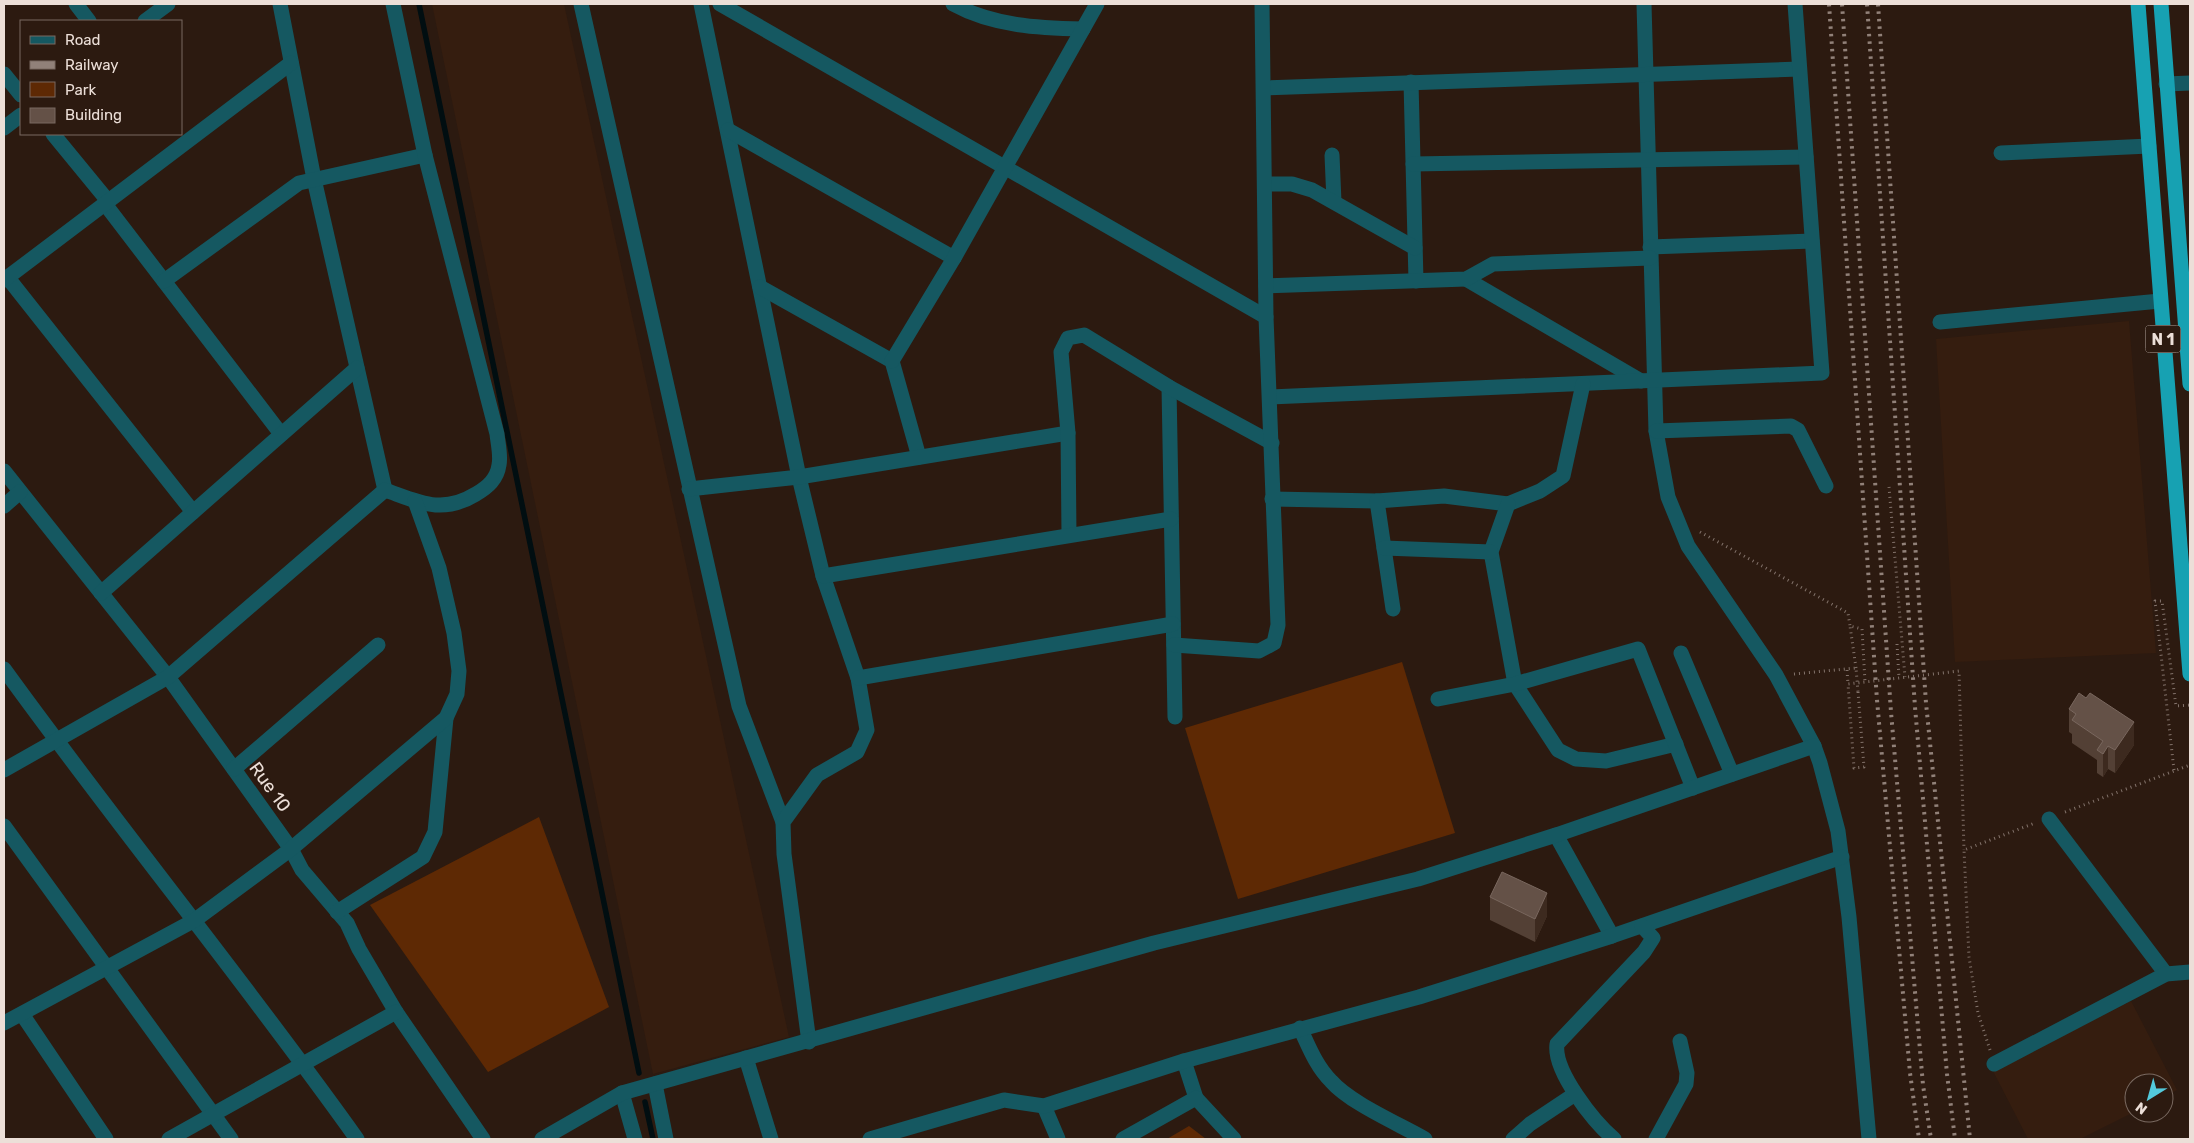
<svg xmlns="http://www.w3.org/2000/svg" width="2194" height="1143" font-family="Rubik,sans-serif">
	<rect width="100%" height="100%" fill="#2c1a10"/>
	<!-- built -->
	<g fill="#351d0f">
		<path d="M432 4H564L789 1037 653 1074Z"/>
		<path d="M2129 321 2156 653 1955 662 1936 339Z"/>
		<path d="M2131 1001 2177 1090 2164 1097V1083H2134V1112L2080 1139H2028L1993 1071Z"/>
	</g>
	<!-- green -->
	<g fill="#5e2904">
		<path d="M1402 662 1455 833 1238 899 1185 728Z"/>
		<path d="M539 817 609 1007 488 1072 370 905Z"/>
		<path d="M1189 1126 1206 1139H1167Z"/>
	</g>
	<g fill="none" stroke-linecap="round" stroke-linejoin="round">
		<!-- stream -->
		<g stroke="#010e11" stroke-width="5.5">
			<path d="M419 4 639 1073"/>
			<path d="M645 1102 653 1139"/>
		</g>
		<!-- path -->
		<g stroke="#83736b" stroke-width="3" stroke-dasharray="1 4" stroke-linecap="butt">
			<path d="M1889 487 1905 677"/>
			<path d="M1700 532 1848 613 1850 626"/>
			<path d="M1897 644 1899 678"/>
			<path d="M1856 668 1850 626 1862 629 1865 682"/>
			<path d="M1847 670 1848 684"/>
			<path d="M1794 674 1856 668 1858 692"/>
			<path d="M2174 770 2155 601H2162L2176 706 2190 705"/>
			<path d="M2065 812 2190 765"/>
			<path d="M1990 1050 1978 1013 1969 957 1964 850 2035 823"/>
		</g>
		<!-- minor -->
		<g stroke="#155861" stroke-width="15">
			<path d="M76 4 89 21"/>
			<path d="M280 4 314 179 385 490"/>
			<path d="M581 4 739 706 783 822"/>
			<path d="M701 4 799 477 823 576 858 678 867 730 857 752 817 775 783 822 784 854 809 1042"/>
			<path d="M720 4 1266 317"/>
			<path d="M953 4C993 26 1038 28 1083 29"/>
			<path d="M1644 4 1656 431 1668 497 1688 546 1776 675 1814 746 1820 763 1838 831 1849 917 1869 1139"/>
			<path d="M145 21 168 4"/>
			<path d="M4 74 21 95"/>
			<path d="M1411 82 1416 281"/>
			<path d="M2166 84 2190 83"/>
			<path d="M1264 88 1799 69"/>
			<path d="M4 128 21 115"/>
			<path d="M728 130 954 258"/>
			<path d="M53 134 108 201"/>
			<path d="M2001 153 2149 146"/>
			<path d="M1332 155 1334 202"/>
			<path d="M1413 164 1806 157"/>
			<path d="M1265 184H1292L1312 190 1415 248"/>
			<path d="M105 204 281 434"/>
			<path d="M1650 247 1812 241"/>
			<path d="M8 278 193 512"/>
			<path d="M1466 279 1641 381"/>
			<path d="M4 280 291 63"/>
			<path d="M164 281 299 183 425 155"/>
			<path d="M1266 286 1466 279 1493 264 1650 258"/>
			<path d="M760 287 892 361 919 457"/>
			<path d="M1940 322 2160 301"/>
			<path d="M892 361 954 258 1097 4"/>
			<path d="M1169 387 1175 717"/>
			<path d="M1270 397 1822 373 1795 4"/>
			<path d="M1656 431 1791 426 1798 430 1826 486"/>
			<path d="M4 471 168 677 291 849 302 870 347 923 359 949 396 1012 483 1139"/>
			<path d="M689 489 799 477 1068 433"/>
			<path d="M1272 499 1377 501 1444 496 1508 504 1540 491 1563 476 1583 384"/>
			<path d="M1377 501 1393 609"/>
			<path d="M1508 504 1491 552 1515 684 1558 750 1576 759 1606 761 1676 744"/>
			<path d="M4 506 20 492"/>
			<path d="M1069 535 1068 433 1061 352 1068 338 1084 335 1169 387 1272 443"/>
			<path d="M1384 548 1491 552"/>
			<path d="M823 576 1171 519"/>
			<path d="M101 593 357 368"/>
			<path d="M1174 645 1259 651 1274 643 1278 625 1266 317 1262 4"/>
			<path d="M1681 653 1732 774"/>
			<path d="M4 669C119 828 243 979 357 1139"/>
			<path d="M858 678 1173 624"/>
			<path d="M1438 699 1515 684 1638 649 1693 788"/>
			<path d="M234 769 378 645"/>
			<path d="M4 770 168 677 385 490C419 502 442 515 476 494 488 487 497 479 499 465 501 456 498 444 497 434L425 155 393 4"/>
			<path d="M2049 819 2166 974"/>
			<path d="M4 826 231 1139"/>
			<path d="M1556 835 1612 936"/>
			<path d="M337 912 423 857 435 832 446 718"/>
			<path d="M22 1014 106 1139"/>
			<path d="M4 1023 195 920 291 849 446 718 457 694 459 671 454 633 439 568 415 501"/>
			<path d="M1300 1028C1309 1047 1316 1066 1331 1081 1350 1103 1399 1124 1425 1139"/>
			<path d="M746 1058 771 1139"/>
			<path d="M1184 1061 1196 1098 1234 1139"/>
			<path d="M1994 1064 2166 974 2190 972"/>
			<path d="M655 1084 666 1139"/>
			<path d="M622 1093 635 1139"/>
			<path d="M1044 1106 1058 1139"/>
			<path d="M169 1139 396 1012"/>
			<path d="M542 1139 622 1093 1154 943 1418 879 1556 835 1814 746"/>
			<path d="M870 1139 1004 1100 1044 1106 1184 1061 1419 997 1612 936 1842 857"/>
			<path d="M1123 1139 1196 1098"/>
			<path d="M1513 1139 1530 1124 1575 1094"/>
			<path d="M1614 1139C1594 1122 1553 1071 1557 1044L1644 952 1653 938 1642 926"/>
			<path d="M1656 1139 1686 1084 1687 1073 1680 1041"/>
		</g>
		<!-- highway -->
		<g stroke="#17a1b2" stroke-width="15">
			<path d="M2138 4 2190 674"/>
			<path d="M2161 4 2190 384"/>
		</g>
		<!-- rail -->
		<g stroke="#918179" stroke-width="4" stroke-dasharray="2.5 5" stroke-linecap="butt">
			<path d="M1829 4 1877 700 1910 1073 1919 1139"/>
			<path d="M1842 4 1891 712 1923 1085 1931 1139"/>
			<path d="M1867 4 1915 707 1947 1074 1955 1139"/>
			<path d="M1878 4 1926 703 1970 1139"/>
		</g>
		<!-- path-bridge -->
		<path stroke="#83736b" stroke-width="3" stroke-dasharray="1 4" stroke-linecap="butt" d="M1858 692 1864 767 1854 768 1848 684 1959 671 1964 850"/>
	</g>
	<!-- wall -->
	<g fill="#534035">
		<path d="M2069 709 2134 745 2115 773 2108 769 2103 777 2097 773V760L2072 743V734L2069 732Z"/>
		<path d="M1490 897 1547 916 1535 942 1490 920Z"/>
	</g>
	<!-- shaded-wall -->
	<g fill="#3d2a1f">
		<path d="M2134 722V745L2115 773V750Z"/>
		<path d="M2108 746V769L2103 777V754Z"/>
		<path d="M1547 893V916L1535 942V919Z"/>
	</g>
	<!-- building -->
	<g fill="#645147" stroke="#79675e">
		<path d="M2079 693 2086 698 2090 693 2134 722 2115 750 2108 746 2103 754 2097 750 2103 741 2072 720 2076 714 2069 709Z"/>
		<path d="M1502 872 1547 893 1535 919 1490 897Z"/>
	</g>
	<g text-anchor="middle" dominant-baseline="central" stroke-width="4" stroke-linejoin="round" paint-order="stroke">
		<!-- shield labels -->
		<rect fill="#2c1a10" stroke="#b2a49c" stroke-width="1" x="2145.5" y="325.5" width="35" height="27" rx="4"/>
		<g font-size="16" font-weight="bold" fill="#ecdfd8">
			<text x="2163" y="339">N 1</text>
		</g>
		<!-- street labels -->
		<g font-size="18" fill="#ecdfd8" stroke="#2c1a10">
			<text transform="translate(270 787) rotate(54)">Rue 10</text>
		</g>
	</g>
	<!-- border -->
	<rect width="2194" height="1143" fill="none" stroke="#ecdfd8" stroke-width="10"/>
	<!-- legend -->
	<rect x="20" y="20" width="162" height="115" fill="#2c1a10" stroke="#796960"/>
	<rect x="30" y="36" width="25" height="8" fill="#155861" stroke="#796960"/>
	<text x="65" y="45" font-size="15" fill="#ecdfd8">Road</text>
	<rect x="30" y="61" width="25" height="8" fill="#918179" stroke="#796960"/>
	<text x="65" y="70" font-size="15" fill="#ecdfd8">Railway</text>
	<rect x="30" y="82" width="25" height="15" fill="#5e2904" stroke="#796960"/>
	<text x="65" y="95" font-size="15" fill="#ecdfd8">Park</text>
	<rect x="30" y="108" width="25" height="15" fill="#645147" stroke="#796960"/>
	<text x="65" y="120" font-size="15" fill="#ecdfd8">Building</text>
	<!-- north arrow -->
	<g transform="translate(2149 1098) rotate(217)"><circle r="24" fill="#2c1a10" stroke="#796960"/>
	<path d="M0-4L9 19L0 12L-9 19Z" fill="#53cadc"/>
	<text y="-8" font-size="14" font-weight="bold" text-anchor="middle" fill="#ecdfd8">N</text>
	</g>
</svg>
